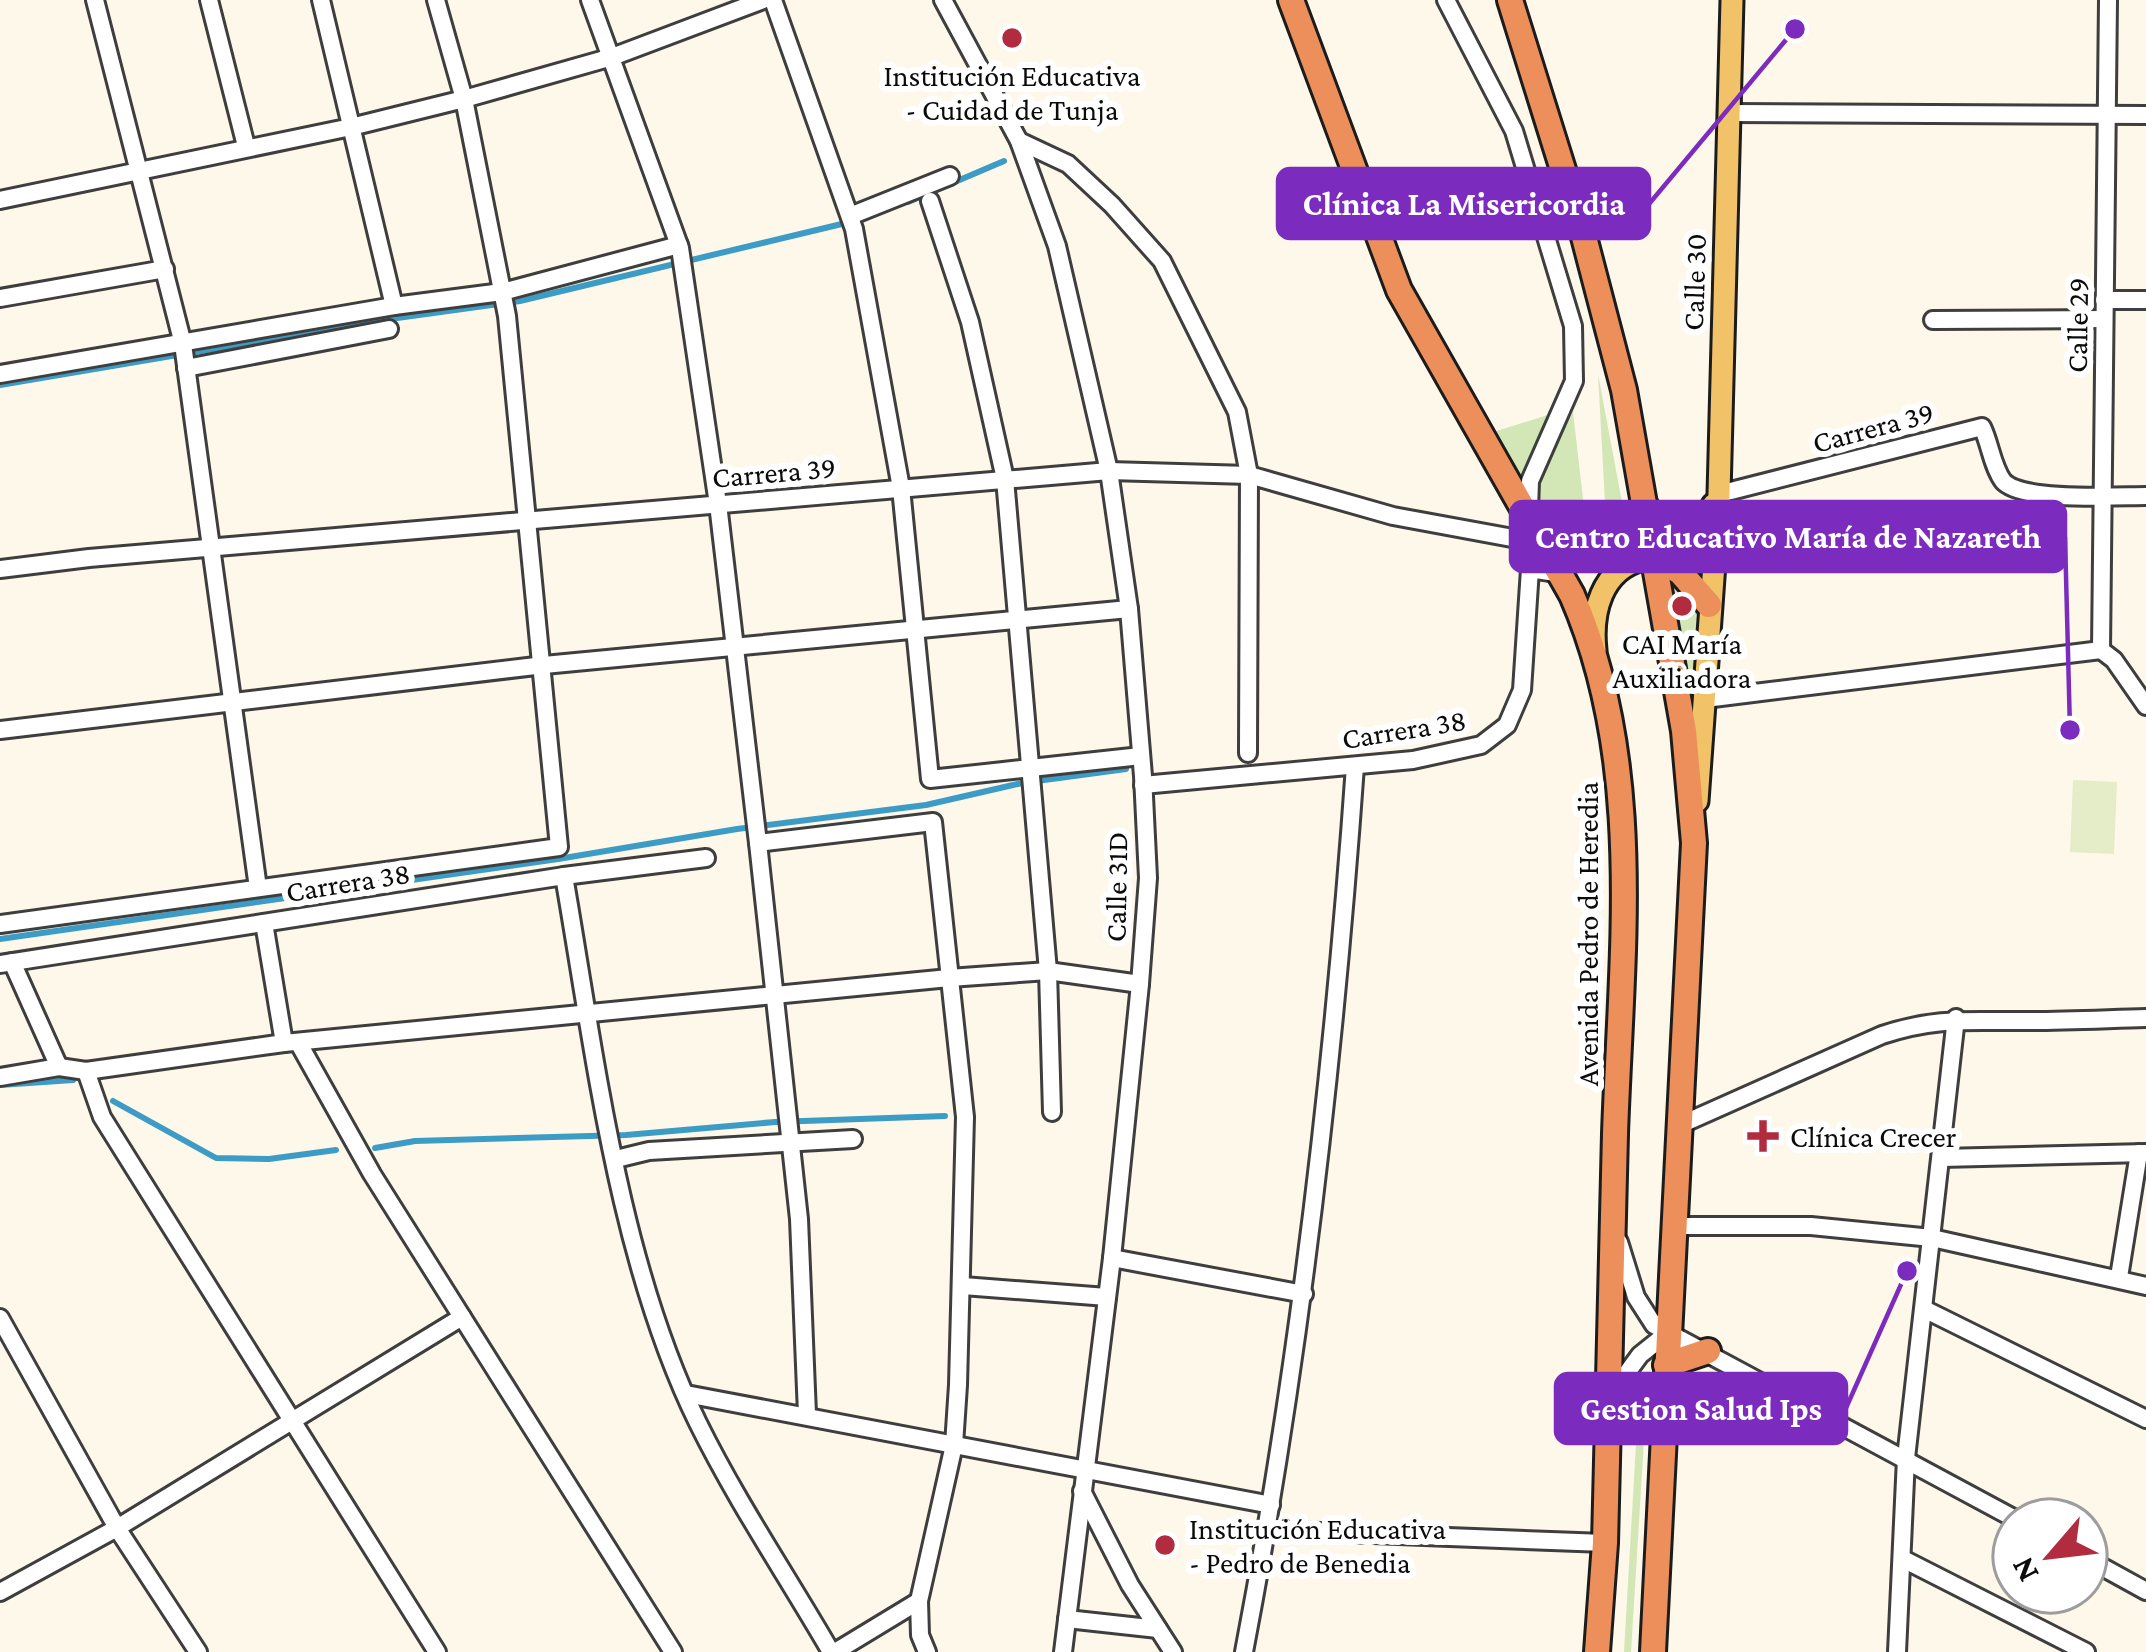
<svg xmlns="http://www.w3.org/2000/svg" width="2146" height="1652" font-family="'Crimson Pro',serif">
	<rect width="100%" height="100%" fill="#fef8ea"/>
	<!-- green -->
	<g fill="#d3e6b6">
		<path d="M1598 374 1622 502 1605 503Z"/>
		<path d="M1573 412 1587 533 1571 537 1547 519 1534 484Z"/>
		<path d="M1554 413 1522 481 1490 433Z"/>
		<path d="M1667 578 1702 599 1689 713Z"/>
		<path d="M1639 1392H1647L1631 1652H1624Z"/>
	</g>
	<!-- pitch -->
	<path fill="#e4edc8" d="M2073 780 2117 782 2114 854 2070 852Z"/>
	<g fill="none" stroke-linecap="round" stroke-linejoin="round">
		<!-- stream -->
		<g stroke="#3d9cc5" stroke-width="6">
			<path d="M908 202 1004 161"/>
			<path d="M0 385 390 319 520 301 850 222"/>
			<path d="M0 939 558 859 737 829 926 805 1022 783 1126 769"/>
			<path d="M0 1085 73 1080"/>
			<path d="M113 1101 216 1158 269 1159 336 1150"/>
			<path d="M375 1148 415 1141 626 1135 775 1122 945 1116"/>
		</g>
		<defs>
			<g id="minor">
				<path d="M95 0 183 344 258 888"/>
				<path d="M209 0 246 146"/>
				<path d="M321 0 394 306"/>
				<path d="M590 0 680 248 718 504 758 843 799 1219 807 1414"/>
				<path d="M773 0 854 229 901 488 930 779 1141 756"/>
				<path d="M943 0 1019 141 1057 246 1109 471 1129 609 1143 776 1148 878 1140 984 1112 1258 1063 1652"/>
				<path d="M1446 0 1514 131 1573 326 1574 381 1530 481 1529 510"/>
				<path d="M1729 113 2146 115"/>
				<path d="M1019 141 1068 164 1112 205 1162 261 1237 412 1249 475 1248 753"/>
				<path d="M0 200 351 127 464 99 612 57 763 0"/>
				<path d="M930 201 970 322 1005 479 1048 971 1052 1112"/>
				<path d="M850 216 950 176"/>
				<path d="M0 298 165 269"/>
				<path d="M2104 300H2146"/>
				<path d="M1933 320 2104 319"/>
				<path d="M186 368 389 329"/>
				<path d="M0 374 394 306 502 292 679 245"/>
				<path d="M1719 494 1982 427C1990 443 1992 466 2003 481 2021 502 2118 496 2146 496"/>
				<path d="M0 569 89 558 1109 471 1249 475 1393 516 1545 544"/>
				<path d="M2101 650 2108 0"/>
				<path d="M2101 650 2114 660 2146 706"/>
				<path d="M1705 699 2101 650"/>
				<path d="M0 730 544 665 1129 609"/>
				<path d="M1143 785 1413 760 1481 745 1507 725 1522 690 1530 569 1562 574"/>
				<path d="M758 843 933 822 965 1117 958 1385 954 1445 919 1601 920 1635 927 1652"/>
				<path d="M564 876C595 1054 618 1260 698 1423 737 1502 787 1576 831 1652"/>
				<path d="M264 923 284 1043"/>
				<path d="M0 924 559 847 507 316 464 99 436 0"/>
				<path d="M12 962 59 1067"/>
				<path d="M0 964 564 876 706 858"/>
				<path d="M298 1042 372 1174 673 1652"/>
				<path d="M86 1071 102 1117 437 1652"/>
				<path d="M0 1077 59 1067 86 1071 284 1043 949 978 1048 971 1140 984"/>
				<path d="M1680 1125 1882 1035C1940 1016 1973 1022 2032 1021 2070 1021 2108 1019 2146 1018"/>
				<path d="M1941 1158 2146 1153"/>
				<path d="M616 1159 649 1151 853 1139"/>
				<path d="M1674 1226H1811L1932 1238 2146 1286"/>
				<path d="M1619 1242 1636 1297 1654 1325 2017 1520"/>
				<path d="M1112 1258 1304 1294"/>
				<path d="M2119 1277 2139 1153"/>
				<path d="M963 1286 1107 1297"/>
				<path d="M1924 1309 2146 1419"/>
				<path d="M0 1318 117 1528 198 1652"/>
				<path d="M686 1394 1271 1505"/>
				<path d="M1610 1396 1640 1355 1670 1331"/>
				<path d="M1082 1491 1130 1585 1173 1652"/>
				<path d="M1267 1530 1605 1543"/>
				<path d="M2086 1558 2146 1591"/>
				<path d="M1903 1559 2086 1652"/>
				<path d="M0 1592 117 1528 462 1317"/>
				<path d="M1067 1619 1158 1629"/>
				<path d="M835 1652 919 1601"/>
				<path d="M1244 1652C1300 1359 1334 1064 1355 766"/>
				<path d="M1897 1652 1906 1458 1956 1018"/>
			</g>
			<g id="major">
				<path d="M1595 650C1591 613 1601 569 1643 559 1662 555 1679 552 1694 538 1704 528 1708 517 1713 505"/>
				<path d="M1697 801 1719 494 1732 0"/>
			</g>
			<g id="highway">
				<path d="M1291 0 1399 290 1572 595C1646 764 1621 955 1615 1134 1611 1270 1609 1407 1605 1543L1597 1652"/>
				<path d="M1510 0 1584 237 1624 390 1684 731 1694 843 1653 1652"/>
				<path d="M1546 544C1588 549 1629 553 1646 507"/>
				<path d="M1654 557 1680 572 1709 605"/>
				<path d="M1666 1365 1708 1351"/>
			</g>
		</defs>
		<!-- minor casing -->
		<use href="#minor" stroke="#3e3e3e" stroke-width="22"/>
		<!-- major casing -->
		<use href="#major" stroke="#1c1c1c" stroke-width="27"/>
		<!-- highway casing -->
		<use href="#highway" stroke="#1c1c1c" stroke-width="30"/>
		<!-- minor -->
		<use href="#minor" stroke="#fff" stroke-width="16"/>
		<!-- major -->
		<use href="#major" stroke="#f1c267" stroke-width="21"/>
		<!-- highway -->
		<use href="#highway" stroke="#ec8f5a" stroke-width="24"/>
	</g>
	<!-- markers -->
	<g fill="#b22c3f" stroke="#fff" stroke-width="4.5">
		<circle cx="1012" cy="38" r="12"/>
		<circle cx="1682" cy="606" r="12"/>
		<path d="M1757 1118h12v12h12v12h-12v12h-12v-12h-12v-12h12z"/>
		<circle cx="1165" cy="1545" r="12"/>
	</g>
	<g text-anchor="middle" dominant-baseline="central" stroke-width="12" stroke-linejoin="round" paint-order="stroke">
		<!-- poi labels -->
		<g font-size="30" fill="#0b0b0b" stroke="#fff">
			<text x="1012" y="75">Institución Educativa<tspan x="1012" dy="34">- Cuidad de Tunja</tspan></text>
			<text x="1682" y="643">CAI María<tspan x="1682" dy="34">Auxiliadora</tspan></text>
			<text x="1790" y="1136" text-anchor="start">Clínica Crecer</text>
			<text x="1189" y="1528" text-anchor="start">Institución Educativa<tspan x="1189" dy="34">- Pedro de Benedia</tspan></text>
		</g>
		<!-- street labels -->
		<g font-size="30" fill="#0b0b0b" stroke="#fff">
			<text transform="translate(1694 282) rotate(-88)">Calle 30</text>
			<text transform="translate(2077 325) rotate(-89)">Calle 29</text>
			<text transform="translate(1873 427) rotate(-15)">Carrera 39</text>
			<text transform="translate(774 472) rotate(-5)">Carrera 39</text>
			<text transform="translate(1404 729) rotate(-9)">Carrera 38</text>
			<text transform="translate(348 882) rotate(-9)">Carrera 38</text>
			<text transform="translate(1116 887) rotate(-89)">Calle 31D</text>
			<text transform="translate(1587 934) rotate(-90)">Avenida Pedro de Heredia</text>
		</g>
	</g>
	<!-- callouts -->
	<path fill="none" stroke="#7b2cbf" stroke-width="4.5" d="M1795 29L1649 204M2070 730L2065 537M1907 1271L1846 1408"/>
	<g fill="#7b2cbf" stroke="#fff" stroke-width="4.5">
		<circle cx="1795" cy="29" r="12"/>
		<circle cx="2070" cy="730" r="12"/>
		<circle cx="1907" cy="1271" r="12"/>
	</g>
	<g fill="#7b2cbf" stroke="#7b2cbf" stroke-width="4.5">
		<rect x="1278" y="169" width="371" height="69" rx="12"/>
		<rect x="1511" y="502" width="554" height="69" rx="12"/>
		<rect x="1556" y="1374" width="290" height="69" rx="12"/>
	</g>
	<g font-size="33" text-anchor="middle" font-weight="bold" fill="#fff">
		<text x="1464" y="215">Clínica La Misericordia</text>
		<text x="1788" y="548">Centro Educativo María de Nazareth</text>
		<text x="1701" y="1420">Gestion Salud Ips</text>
	</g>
	<!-- north arrow -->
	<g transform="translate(2050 1556) rotate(242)"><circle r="57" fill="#ffffff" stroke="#9d9d9d" stroke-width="3"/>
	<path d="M0-9L21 45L0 30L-21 45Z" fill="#b22c3f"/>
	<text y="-18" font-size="33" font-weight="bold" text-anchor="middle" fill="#0b0b0b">N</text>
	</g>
</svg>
